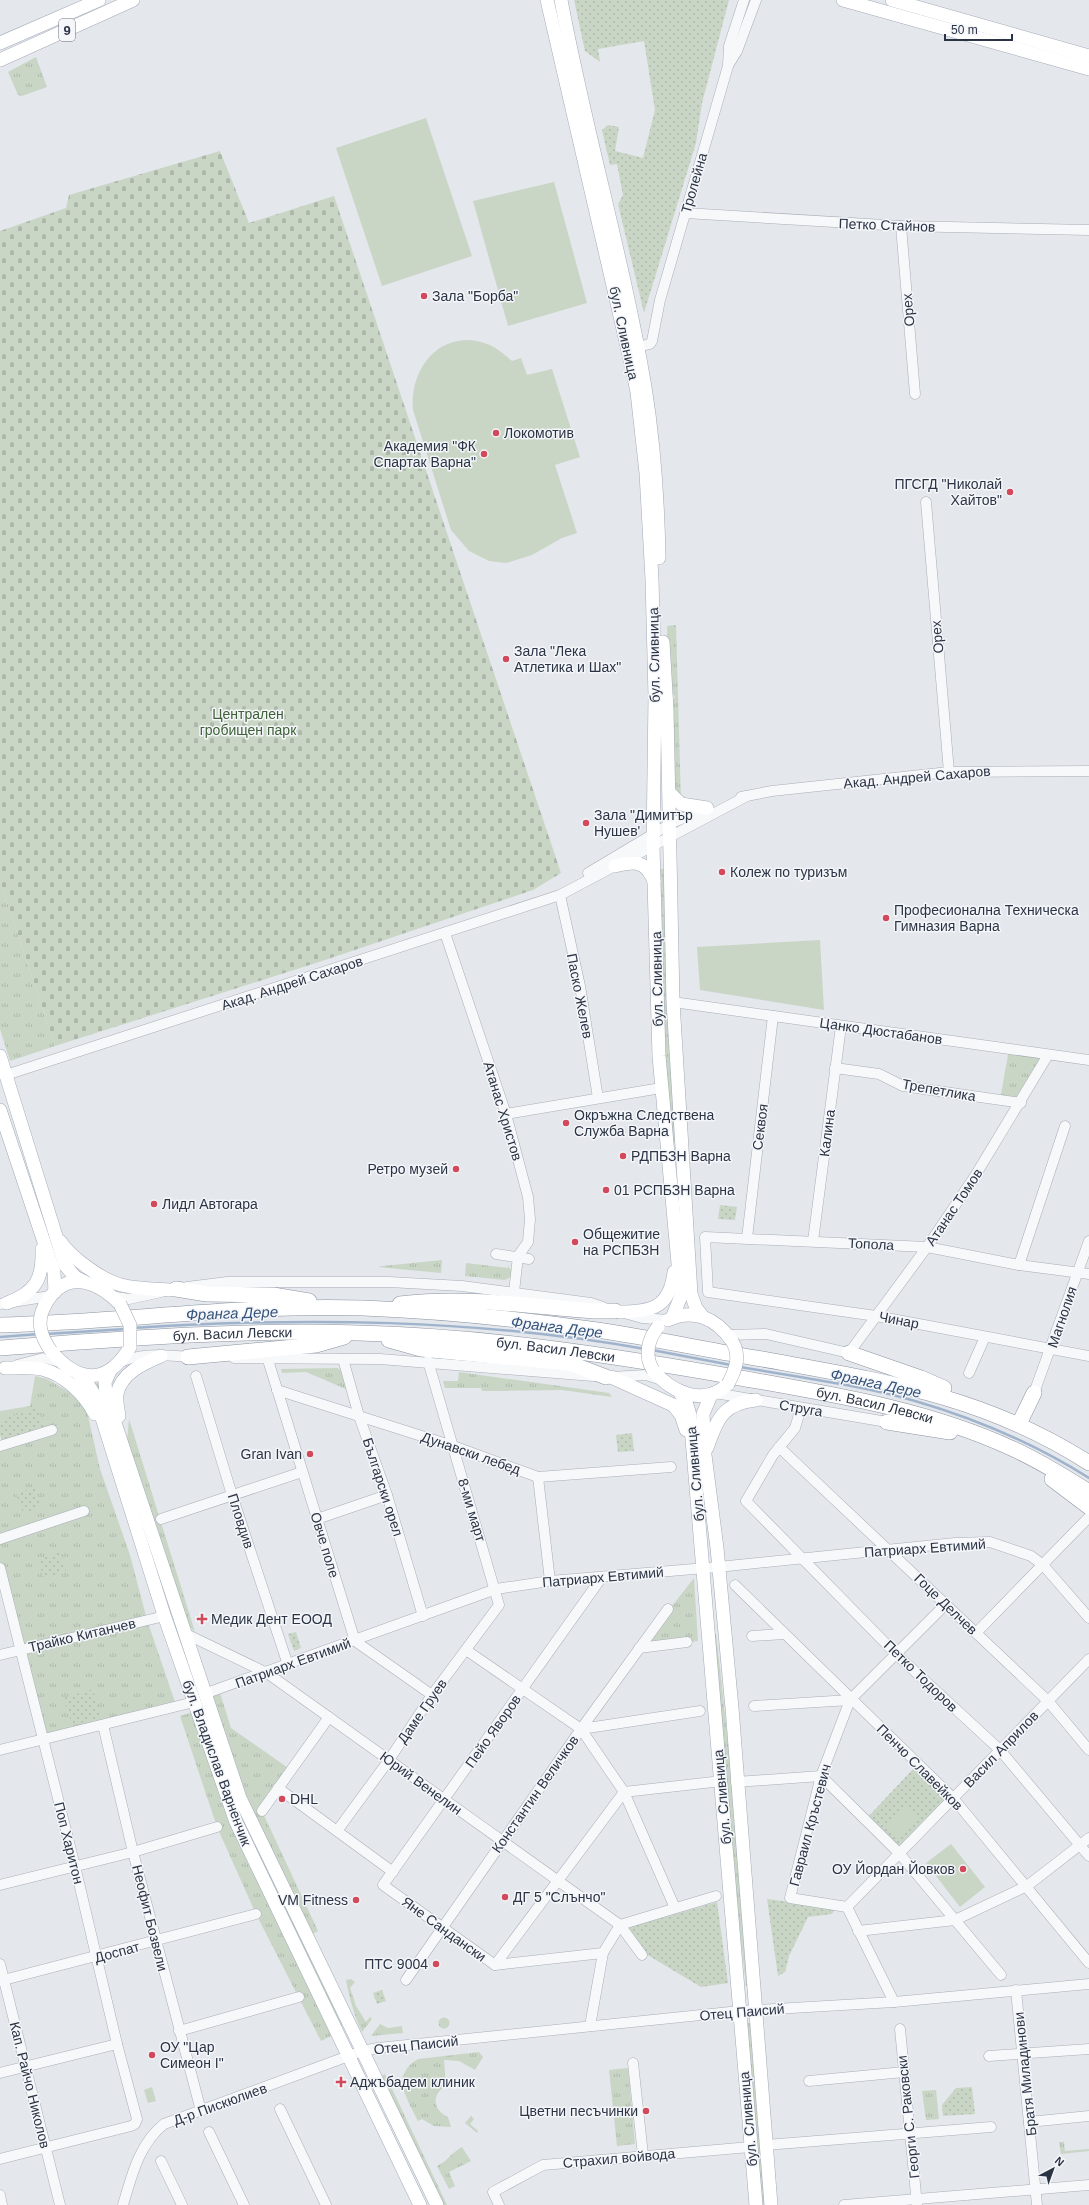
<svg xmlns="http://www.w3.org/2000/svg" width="1089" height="2205" font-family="Helvetica,sans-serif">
	<defs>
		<pattern id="grass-tufts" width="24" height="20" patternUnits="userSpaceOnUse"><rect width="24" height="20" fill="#c9d6c5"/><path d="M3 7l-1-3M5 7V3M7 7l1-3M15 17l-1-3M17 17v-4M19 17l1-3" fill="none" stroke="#adb8ab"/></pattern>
		<pattern id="cemetery-stones" width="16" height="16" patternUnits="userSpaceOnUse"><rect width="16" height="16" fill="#c9d6c5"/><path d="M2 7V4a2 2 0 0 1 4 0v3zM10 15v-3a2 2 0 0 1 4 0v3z" fill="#adb8ab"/></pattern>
		<pattern id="park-dots" width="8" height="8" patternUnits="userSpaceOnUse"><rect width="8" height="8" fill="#c9d6c5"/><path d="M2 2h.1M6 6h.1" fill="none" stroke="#adb8ab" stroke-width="1.8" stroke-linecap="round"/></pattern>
	</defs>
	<rect width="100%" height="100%" fill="#e4e7ec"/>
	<!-- grass -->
	<g fill="url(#grass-tufts)">
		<path d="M36 57 47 87 22 96 18 95 8 72Z"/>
		<path d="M676 625 681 801 672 797 667 710 675 697 670 690 667 626Z"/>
		<path d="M654 868 671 870 681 1142 668 1144Z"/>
		<path d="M0 881 55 1046 10 1061 0 1029Z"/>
		<path d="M1009 1049 1048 1055 1021 1103 1000 1100Z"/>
		<path d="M442 1260 441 1273 378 1267 383 1266Z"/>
		<path d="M466 1263 508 1268V1266L512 1271 511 1277 505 1280 465 1276Z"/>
		<path d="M338 1368 341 1371 346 1389 306 1372 282 1373 281 1369Z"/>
		<path d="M459 1372 609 1393 612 1397 562 1390 482 1391 481 1388H445L443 1381H458Z"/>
		<path d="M35 1376 47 1379 69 1392 81 1404 88 1416 100 1469 130 1555 147 1620 176 1705 43 1739 0 1568V1446L3 1445 0 1435V1411L30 1406Z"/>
		<path d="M94 1383H99L232 1789 272 1880 345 2024 342 2026 269 1881 229 1791 147 1539Z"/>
		<path d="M129 1419 195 1632 182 1619 127 1441Z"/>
		<path d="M694 1578 698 1641 639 1648Z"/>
		<path d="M716 1634C730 1751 740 1868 753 1985L746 1986 732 1859 713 1635Z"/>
		<path d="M220 1693 231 1728 291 1770 262 1811 318 1931 311 1935C273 1858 236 1778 209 1696Z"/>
		<path d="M193 1712 333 2035 321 2041 256 1914 217 1827 180 1716Z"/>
		<path d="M351 1979 355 1982 350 1988 356 2006 366 2022 370 2017 372 2019 362 2032C356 2021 348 1993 346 1980Z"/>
		<circle cx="444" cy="2023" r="5.5"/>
		<path d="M756 2022 771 2205H757L741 2024Z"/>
		<path d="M380 2024 388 2028 402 2026 403 2033 371 2036Z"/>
		<path d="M479 2052 483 2057 475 2070 459 2061 444 2060 446 2086C431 2094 433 2110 448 2117L451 2127 434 2126 422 2119 418 2121C407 2098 390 2076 418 2059Z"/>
		<path d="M628 2068 635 2144 617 2146 609 2070Z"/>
		<path d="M385 2074 447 2205H440L378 2078Z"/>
		<path d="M936 2090 939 2119 926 2120 922 2091Z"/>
		<path d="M471 2116 474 2119 470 2124 478 2131 477 2133 465 2123Z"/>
		<path d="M1059 2142H1064L1065 2151 1089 2149V2151L1061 2154Z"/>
		<path d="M462 2147 471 2161 449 2172 455 2186 449 2189 437 2166C448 2161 452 2152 462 2147Z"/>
	</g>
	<!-- cemetery -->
	<path fill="url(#cemetery-stones)" d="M220 151 249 223 334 196 561 873 533 890 322 961 55 1046 0 881V231L66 208 69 195Z"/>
	<!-- park -->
	<g fill="url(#park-dots)">
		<path d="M574 0H729L702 103 696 143 644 313 618 204 623 195 617 164 610 165 602 130 608 125 619 127 615 151 643 158 655 110 644 41 598 49 600 62 585 51Z"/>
		<path d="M720 1205 737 1207 735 1220 718 1219Z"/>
		<path d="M38 1408 44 1427 1 1440 0 1420Z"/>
		<path d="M632 1433 634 1451 618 1452 616 1435Z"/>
		<path d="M35 1488 41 1507 23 1513 16 1493Z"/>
		<path d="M59 1552 66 1571 44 1578 38 1560Z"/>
		<path d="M296 1632 301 1648 294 1651 288 1634Z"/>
		<path d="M93 1689 101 1718 72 1725 64 1698Z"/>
		<path d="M915 1767 946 1798 898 1847 867 1818Z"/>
		<path d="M767 1899 836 1908 832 1914 808 1917 789 1956 785 1972 778 1976Z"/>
		<path d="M717 1902 728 1983 701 1987 646 1954 627 1928Z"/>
		<path d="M382 1990 386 2001 377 2004 373 1993Z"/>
		<path d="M972 2087 975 2114 943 2116 942 2105 956 2088Z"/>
	</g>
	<!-- pitch -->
	<g fill="#c9d6c5">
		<path d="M426 118 472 256 382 286 336 148Z"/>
		<path d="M554 182 587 303 508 326 473 201Z"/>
		<path d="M465 340C485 340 498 348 512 361L521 358 527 375 552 369 580 457 555 465 577 533 562 538 532 555 506 563 489 561 469 551 451 530 413 410C410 377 429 342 465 340Z"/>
		<path d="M820 940 824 1010 700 990 697 947Z"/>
		<path d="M905 1807 917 1819 898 1837 886 1825Z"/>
		<path d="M951 1844 985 1887 960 1907 926 1863Z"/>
		<path d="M152 2087 156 2101 148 2103 144 2090Z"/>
	</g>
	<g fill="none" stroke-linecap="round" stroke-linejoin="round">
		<!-- stream -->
		<g stroke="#9fb4cc" stroke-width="2.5">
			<path d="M133 1328C304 1317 476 1319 645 1349"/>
			<path d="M46 1334 126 1329"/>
			<path d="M0 1337 39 1334"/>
			<path d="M652 1350 731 1365"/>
			<path d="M740 1367C798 1377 859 1385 915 1401 977 1419 1035 1444 1089 1478"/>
		</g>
		<defs>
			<g id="minor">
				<path d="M729 64 737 51 756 0"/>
				<path d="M685 213 901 226 1089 230"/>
				<path d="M901 226 915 394"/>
				<path d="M637 347 650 344 652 341 660 300 728 66 729 46 744 0"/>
				<path d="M926 502 949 772"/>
				<path d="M741 797 772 791 949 772 1089 771"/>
				<path d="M588 873 670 824 707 808"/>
				<path d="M560 895 580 986 598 1098"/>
				<path d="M445 933 506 1114 528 1197 530 1219 528 1242 518 1256 514 1292"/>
				<path d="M673 1002 1089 1060"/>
				<path d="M835 1068 879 1074 903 1086 1021 1103"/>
				<path d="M6 1075 560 895 747 796"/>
				<path d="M506 1114 661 1088"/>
				<path d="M747 1238 773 1016"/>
				<path d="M813 1241 841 1026"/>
				<path d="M496 1254 529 1259"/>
				<path d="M1019 1265 1065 1126"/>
				<path d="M1089 1274 1019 1265 927 1247 705 1237 708 1292 876 1316 1089 1356"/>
				<path d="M187 1287 227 1282H389L462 1286 591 1303 603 1307"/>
				<path d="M110 1296 129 1299 161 1292"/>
				<path d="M0 1304 50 1296"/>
				<path d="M628 1314 642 1318 668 1320"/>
				<path d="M728 1335 766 1334 849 1353 927 1247 975 1176 1048 1055"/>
				<path d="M234 1358 380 1359 593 1376"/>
				<path d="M343 1359 359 1416 387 1495 423 1616"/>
				<path d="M268 1360 355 1641 432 1695"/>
				<path d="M119 1363C142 1351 169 1356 194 1357"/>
				<path d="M17 1365 44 1358 60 1362"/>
				<path d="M969 1373 985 1337"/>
				<path d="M196 1376 232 1495 288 1665"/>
				<path d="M611 1377 646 1375 662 1380"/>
				<path d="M277 1390 453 1446 538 1477 671 1467"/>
				<path d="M715 1393 887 1422"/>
				<path d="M1034 1393 1089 1241"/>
				<path d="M801 1408 795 1428 773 1455 746 1501 896 1654 1000 1750 1089 1856"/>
				<path d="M0 1446 52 1430"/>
				<path d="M779 1447 1048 1701 1089 1750"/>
				<path d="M538 1477 550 1581"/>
				<path d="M161 1519 302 1472"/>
				<path d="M317 1519 387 1495"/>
				<path d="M0 1539 84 1511"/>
				<path d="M0 1568 75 1866 117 2044 137 2119 135 2124 131 2126 0 2159"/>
				<path d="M602 1577 383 1885 495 1965 603 1953"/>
				<path d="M735 1585 953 1798 1089 1963"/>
				<path d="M184 1633 267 1673 620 1925 642 1955"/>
				<path d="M976 1633 1089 1517"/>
				<path d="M752 1636 784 1634"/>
				<path d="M639 1648 687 1642"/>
				<path d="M466 1650 581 1729 624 1792 675 1908"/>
				<path d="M0 1655 165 1616"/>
				<path d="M204 1694 496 1589 550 1581 718 1567 955 1543 990 1542 1031 1556 1043 1565 1089 1618"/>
				<path d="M754 1706 850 1700"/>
				<path d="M103 1725 133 1852 201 2111"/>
				<path d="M581 1729 700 1711"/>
				<path d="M0 1750 194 1702"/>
				<path d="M821 1776 899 1853 1001 1975"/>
				<path d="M736 1782 821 1776"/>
				<path d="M278 1788 393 1872"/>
				<path d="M262 1811 329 1717"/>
				<path d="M337 1831 389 1760 432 1695 499 1605 428 1361"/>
				<path d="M0 1885 133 1852 217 1827"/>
				<path d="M847 1907 790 1898 821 1776 850 1700 946 1604"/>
				<path d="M847 1907 1089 1659"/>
				<path d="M847 1907 894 2002"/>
				<path d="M858 1931 955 1920 1027 1886 1089 1838"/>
				<path d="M0 1964 60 2205"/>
				<path d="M495 1965 624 1792 722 1781"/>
				<path d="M406 1980 581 1729 668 1609"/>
				<path d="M0 1981 256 1914"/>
				<path d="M1016 1990 1037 2205"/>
				<path d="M590 2026 603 1953 620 1925 716 1896"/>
				<path d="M900 2029 917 2205"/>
				<path d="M179 2031 299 1997"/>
				<path d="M989 2056 1089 2049"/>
				<path d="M633 2063 643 2155"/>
				<path d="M0 2073 117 2044"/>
				<path d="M809 2081 904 2072"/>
				<path d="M280 2109 326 2205"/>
				<path d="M1029 2122 1089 2116"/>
				<path d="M209 2132 244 2205"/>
				<path d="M766 2145 991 2127"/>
				<path d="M161 2161 182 2205"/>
				<path d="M0 2195 2 2205"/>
				<path d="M123 2205C132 2175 139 2144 164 2124L362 2051 378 2048 740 2011 894 2002 1089 1984"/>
				<path d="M499 2205 493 2192 543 2165 750 2147"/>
				<path d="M844 2205 1089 2185"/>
			</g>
			<g id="major">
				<path d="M547 0 632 368 637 392 646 473 652 579 655 696 653 847 659 1056 681 1296 672 1318"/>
				<path d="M561 0C585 129 623 257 645 387 654 443 658 501 659 558"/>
				<path d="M843 0 1089 69"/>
				<path d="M892 0 1089 56"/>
				<path d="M0 43 99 0"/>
				<path d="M0 60 133 0"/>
				<path d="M663 642 667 710 673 1002 691 1294 696 1308 703 1317"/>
				<path d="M669 792 681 804 707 808"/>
				<path d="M615 866C635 861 645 860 654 881"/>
				<path d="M0 1056 65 1265 75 1277 85 1282"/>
				<path d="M0 1110 54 1272 55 1292"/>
				<path d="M60 1241C71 1258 102 1280 121 1285 137 1289 154 1289 170 1290"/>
				<path d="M7 1303C36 1292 43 1279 42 1249"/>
				<path d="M44 1307C63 1269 95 1279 120 1304"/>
				<path d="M619 1312C651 1312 670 1308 674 1272"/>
				<path d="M668 1320C693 1308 716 1318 732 1341"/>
				<path d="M51 1351C78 1383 107 1386 130 1347"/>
				<path d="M5 1368C17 1368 30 1367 42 1369 65 1375 84 1394 95 1414"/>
				<path d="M653 1370C672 1393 704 1407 728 1384"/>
				<path d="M110 1371 105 1382 106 1396 240 1798 437 2205"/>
				<path d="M78 1374 87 1383 95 1396 164 1615 236 1822 420 2205"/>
				<path d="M611 1377 673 1405 681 1415 686 1430"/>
				<path d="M679 1391 687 1405 690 1415 756 2205"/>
				<path d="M711 1395 703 1414 705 1455 717 1548 732 1708 771 2205"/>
				<path d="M119 1416C118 1409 116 1401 117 1394 121 1373 144 1363 161 1356"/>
				<path d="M707 1448C717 1419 723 1403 756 1400"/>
			</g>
			<g id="highway">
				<path d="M176 1289 207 1294 273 1295 309 1301"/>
				<path d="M400 1304C465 1296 529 1306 593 1311H615"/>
				<path d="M0 1325C121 1322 242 1304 363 1308 441 1311 519 1319 597 1330 652 1338 707 1350 762 1359 882 1381 983 1395 1089 1463"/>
				<path d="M389 1340 421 1349 569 1363 606 1377"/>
				<path id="s1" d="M0 1348C119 1339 238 1329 358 1333 485 1336 610 1355 735 1377 829 1394 924 1408 1011 1448 1038 1460 1064 1476 1089 1492"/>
				<path d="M849 1353 921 1378 944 1388"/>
				<path d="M188 1357 316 1345 344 1337"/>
				<path d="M887 1422 950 1432"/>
				<path d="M1019 1424 1034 1393"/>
				<path d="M1052 1479 1089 1507"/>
			</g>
		</defs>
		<!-- minor casing -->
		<use href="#minor" stroke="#a9aeb7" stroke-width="11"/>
		<!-- major casing -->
		<use href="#major" stroke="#a3abb8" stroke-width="14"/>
		<!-- highway casing -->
		<use href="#highway" stroke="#8b94a3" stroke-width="16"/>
		<!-- minor -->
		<use href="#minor" stroke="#f7f8fa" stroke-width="10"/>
		<!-- major -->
		<use href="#major" stroke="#fff" stroke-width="13"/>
		<!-- highway -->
		<use href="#highway" stroke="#fff" stroke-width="15"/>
		<defs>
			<g id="major-bridge">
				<path d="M120 1304 130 1325V1347"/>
				<path d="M44 1307C36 1323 41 1337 51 1351"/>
				<path d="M653 1370C644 1356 648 1339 658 1327"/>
				<path d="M728 1384C736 1369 741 1356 732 1341"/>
			</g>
		</defs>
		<!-- major-bridge casing -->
		<use href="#major-bridge" stroke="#a3abb8" stroke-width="14" stroke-linecap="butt"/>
		<!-- major-bridge -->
		<use href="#major-bridge" stroke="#fff" stroke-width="13"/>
	</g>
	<!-- markers -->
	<g fill="#d1495b" stroke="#f4f6f9" stroke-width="1.5">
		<circle cx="424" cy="296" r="4"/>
		<circle cx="496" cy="433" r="4"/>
		<circle cx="484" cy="454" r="4"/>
		<circle cx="1010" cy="492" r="4"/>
		<circle cx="506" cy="659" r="4"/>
		<circle cx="586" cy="823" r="4"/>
		<circle cx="722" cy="872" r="4"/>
		<circle cx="886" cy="918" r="4"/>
		<circle cx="566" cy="1123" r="4"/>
		<circle cx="623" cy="1156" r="4"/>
		<circle cx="456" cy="1169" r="4"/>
		<circle cx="606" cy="1190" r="4"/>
		<circle cx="154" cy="1204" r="4"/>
		<circle cx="575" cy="1242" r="4"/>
		<circle cx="310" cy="1454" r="4"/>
		<path d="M200 1613h4v4h4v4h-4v4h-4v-4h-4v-4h4z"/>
		<circle cx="282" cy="1799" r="4"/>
		<circle cx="963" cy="1869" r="4"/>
		<circle cx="505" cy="1897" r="4"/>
		<circle cx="356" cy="1900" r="4"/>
		<circle cx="436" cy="1964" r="4"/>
		<circle cx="152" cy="2055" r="4"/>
		<path d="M339 2076h4v4h4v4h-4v4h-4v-4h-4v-4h4z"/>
		<circle cx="646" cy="2111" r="4"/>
	</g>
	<g text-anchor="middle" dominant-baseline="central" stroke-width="3" stroke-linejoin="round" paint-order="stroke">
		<!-- shield labels -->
		<rect fill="#f4f6f9" stroke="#676e7b" stroke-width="1" x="59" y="19" width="16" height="22" rx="3"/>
		<g font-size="13" font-weight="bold" fill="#2b3445">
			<text x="67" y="30">9</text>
		</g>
		<!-- street labels -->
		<g font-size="14" fill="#2b3445" stroke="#f4f6f9">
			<text transform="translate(694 183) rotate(-74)">Тролейна</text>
			<text transform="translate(887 225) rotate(2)">Петко Стайнов</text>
			<text transform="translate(908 310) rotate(-95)">Орех</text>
			<text transform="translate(624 333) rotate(78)">бул. Сливница</text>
			<text transform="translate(937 637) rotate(-95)">Орех</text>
			<text transform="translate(654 655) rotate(-91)">бул. Сливница</text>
			<text transform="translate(917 777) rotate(-5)">Акад. Андрей Сахаров</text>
			<text transform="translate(657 979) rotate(-91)">бул. Сливница</text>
			<text transform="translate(292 983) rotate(-18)">Акад. Андрей Сахаров</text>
			<text transform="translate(580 996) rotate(79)">Паско Желев</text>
			<text transform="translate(881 1031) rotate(8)">Цанко Дюстабанов</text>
			<text transform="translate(939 1090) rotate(10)">Трепетлика</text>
			<text transform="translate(503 1111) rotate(73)">Атанас Христов</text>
			<text transform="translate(760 1127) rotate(-83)">Секвоя</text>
			<text transform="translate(827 1133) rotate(-83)">Калина</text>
			<text transform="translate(954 1207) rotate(-56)">Атанас Томов</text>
			<text transform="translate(871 1244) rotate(3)">Топола</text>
			<text transform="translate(1062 1317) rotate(-71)">Магнолия</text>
			<text transform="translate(899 1320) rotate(11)">Чинар</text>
			<text stroke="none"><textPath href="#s1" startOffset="233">бул. Васил Левски</textPath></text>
			<text stroke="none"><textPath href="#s1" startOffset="557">бул. Васил Левски</textPath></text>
			<text stroke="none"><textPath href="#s1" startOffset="881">бул. Васил Левски</textPath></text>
			<text transform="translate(801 1408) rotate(10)">Струга</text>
			<text transform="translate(471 1453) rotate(19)">Дунавски лебед</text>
			<text transform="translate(695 1474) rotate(-95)">бул. Сливница</text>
			<text transform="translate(383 1487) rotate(72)">Български орел</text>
			<text transform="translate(472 1510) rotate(73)">8-ми март</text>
			<text transform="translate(241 1521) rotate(72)">Пловдив</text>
			<text transform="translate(325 1545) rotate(73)">Овче поле</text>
			<text transform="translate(925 1548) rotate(-4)">Патриарх Евтимий</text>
			<text transform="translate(603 1577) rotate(-5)">Патриарх Евтимий</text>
			<text transform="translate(946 1604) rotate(44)">Гоце Делчев</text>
			<text transform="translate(82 1635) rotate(-13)">Трайко Китанчев</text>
			<text transform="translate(293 1663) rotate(-20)">Патриарх Евтимий</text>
			<text transform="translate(921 1676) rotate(44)">Петко Тодоров</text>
			<text transform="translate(422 1711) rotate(-55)">Даме Груев</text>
			<text transform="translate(493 1731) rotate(-55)">Пейо Яворов</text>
			<text transform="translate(1001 1749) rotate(-46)">Васил Априлов</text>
			<text transform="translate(217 1763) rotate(70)">бул. Владислав Варненчик</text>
			<text transform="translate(920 1767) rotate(45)">Пенчо Славейков</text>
			<text transform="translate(421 1783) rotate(36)">Юрий Венелин</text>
			<text transform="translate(535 1794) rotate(-55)">Константин Величков</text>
			<text transform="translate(722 1797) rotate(-95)">бул. Сливница</text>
			<text transform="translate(810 1825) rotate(-75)">Гавраил Кръстевич</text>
			<text transform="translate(69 1843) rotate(76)">Поп Харитон</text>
			<text transform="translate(150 1918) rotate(76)">Неофит Бозвели</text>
			<text transform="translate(444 1929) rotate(36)">Яне Сандански</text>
			<text transform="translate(117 1952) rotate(-15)">Доспат</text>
			<text transform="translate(742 2012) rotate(-5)">Отец Паисий</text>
			<text transform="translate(416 2045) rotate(-6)">Отец Паисий</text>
			<text transform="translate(1025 2074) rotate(-96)">Братя Миладинови</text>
			<text transform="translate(30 2085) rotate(76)">Кап. Райчо Николов</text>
			<text transform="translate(220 2104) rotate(-20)">Д-р Пискюлиев</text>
			<text transform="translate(908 2117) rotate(-96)">Георги С. Раковски</text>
			<text transform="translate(748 2119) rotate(-95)">бул. Сливница</text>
			<text transform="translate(619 2158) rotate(-5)">Страхил войвода</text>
		</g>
		<!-- poi labels -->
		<g font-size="14" fill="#2b3445" stroke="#f4f6f9" text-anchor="start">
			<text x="432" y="296">Зала "Борба"</text>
			<text x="504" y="433">Локомотив</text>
			<text x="476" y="446" text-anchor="end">Академия "ФК<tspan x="476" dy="16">Спартак Варна"</tspan></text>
			<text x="1002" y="484" text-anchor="end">ПГСГД "Николай<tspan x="1002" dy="16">Хайтов"</tspan></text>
			<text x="514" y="651">Зала "Лека<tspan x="514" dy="16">Атлетика и Шах"</tspan></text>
			<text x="594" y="815">Зала "Димитър<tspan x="594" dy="16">Нушев'</tspan></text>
			<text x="730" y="872">Колеж по туризъм</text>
			<text x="894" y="910">Професионална Техническа<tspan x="894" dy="16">Гимназия Варна</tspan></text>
			<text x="574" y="1115">Окръжна Следствена<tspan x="574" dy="16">Служба Варна</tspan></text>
			<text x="631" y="1156">РДПБЗН Варна</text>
			<text x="448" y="1169" text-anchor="end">Ретро музей</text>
			<text x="614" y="1190">01 РСПБЗН Варна</text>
			<text x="162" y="1204">Лидл Автогара</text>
			<text x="583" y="1234">Общежитие<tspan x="583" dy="16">на РСПБЗН</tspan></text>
			<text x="302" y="1454" text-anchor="end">Gran Ivan</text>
			<text x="211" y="1619">Медик Дент ЕООД</text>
			<text x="290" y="1799">DHL</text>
			<text x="955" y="1869" text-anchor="end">ОУ Йордан Йовков</text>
			<text x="513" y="1897">ДГ 5 "Слънчо"</text>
			<text x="348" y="1900" text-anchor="end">VM Fitness</text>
			<text x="428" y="1964" text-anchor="end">ПТС 9004</text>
			<text x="160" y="2047">ОУ "Цар<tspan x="160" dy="16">Симеон I"</tspan></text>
			<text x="350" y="2082">Аджъбадем клиник</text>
			<text x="638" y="2111" text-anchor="end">Цветни песъчинки</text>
		</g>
		<!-- park labels -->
		<g font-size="14" fill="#3f6138" stroke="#f4f6f9">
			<text x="248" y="714">Централен<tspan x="248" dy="16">гробищен парк</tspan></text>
		</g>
		<!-- water labels -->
		<g font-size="15" font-style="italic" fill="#34527a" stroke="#f4f6f9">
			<text transform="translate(232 1313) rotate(-2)">Франга Дере</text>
			<text transform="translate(557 1327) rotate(7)">Франга Дере</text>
			<text transform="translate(876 1383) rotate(12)">Франга Дере</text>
		</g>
	</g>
	<!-- north arrow -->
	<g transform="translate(1053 2169) rotate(41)" stroke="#f4f6f9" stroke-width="3" paint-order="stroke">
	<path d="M0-3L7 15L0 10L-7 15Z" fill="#2b3445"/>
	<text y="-6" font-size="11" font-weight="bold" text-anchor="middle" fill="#2b3445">N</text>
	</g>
	<!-- scale -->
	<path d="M945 34v6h67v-6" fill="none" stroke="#2b3445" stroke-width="2"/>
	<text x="951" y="34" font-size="12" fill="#2b3445" stroke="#f4f6f9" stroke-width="3" paint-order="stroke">50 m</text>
</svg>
